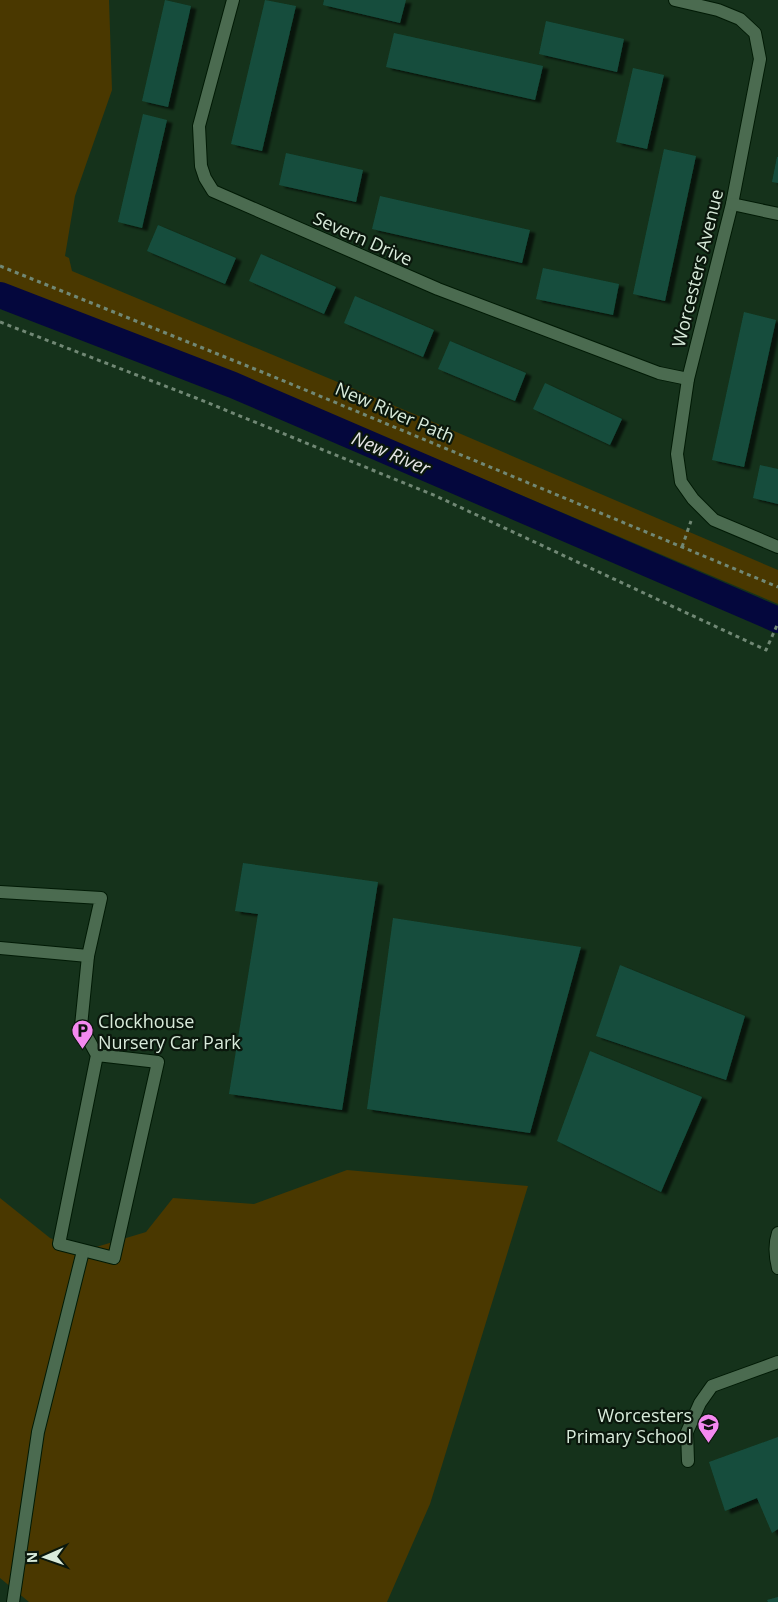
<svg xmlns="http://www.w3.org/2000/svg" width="778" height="1602" font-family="'Open Sans',sans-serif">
	<defs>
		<filter id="shadow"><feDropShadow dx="5.5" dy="3" stdDeviation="1" flood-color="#0009"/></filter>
	</defs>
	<rect width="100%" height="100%" fill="#15321b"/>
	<!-- green -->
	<g fill="#4a3800">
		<path d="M0 0H109L112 90 75 196 65 256 69 258 72 271 426 419 778 570V604L221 368 0 283Z"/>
		<path d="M347 1170 528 1186 430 1504 387 1602H29L0 1578V1198L50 1238 83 1251 146 1232 173 1198 254 1204Z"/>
	</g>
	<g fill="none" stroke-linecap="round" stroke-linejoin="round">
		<!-- canal -->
		<path stroke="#04073d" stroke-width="26" d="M0 295 233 385 778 620"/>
	</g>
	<!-- building -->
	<g fill="#154e3d" filter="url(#shadow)">
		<path d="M165 0 191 6 168 107 142 101Z"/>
		<path d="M265 0 296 6 262 151 231 144Z"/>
		<path d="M324 0H406L400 23 323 5Z"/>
		<path d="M546 21 624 39 617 72 539 54Z"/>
		<path d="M394 33 543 66 535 100 386 67Z"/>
		<path d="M633 68 664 75 647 149 616 142Z"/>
		<path d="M143 114 167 120 142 228 118 222Z"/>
		<path d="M664 149 696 156 665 301 633 294Z"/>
		<path d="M286 153 363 170 356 202 279 185Z"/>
		<path d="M777 157H778V183L772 182Z"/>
		<path d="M380 196 530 230 522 263 372 229Z"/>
		<path d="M158 225 236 258 225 284 147 251Z"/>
		<path d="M261 254 336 287 324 314 249 281Z"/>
		<path d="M543 268 619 284 613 315 536 299Z"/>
		<path d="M355 296 434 330 423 357 344 323Z"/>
		<path d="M744 312 776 320 744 467 712 460Z"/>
		<path d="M450 341 526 373 515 401 438 369Z"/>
		<path d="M545 383 622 419 610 445 533 409Z"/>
		<path d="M760 465 778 469V504L753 498Z"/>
		<path d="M243 863 378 882 342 1110 229 1094 258 914 235 911Z"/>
		<path d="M393 918 581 947 530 1133 367 1109Z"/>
		<path d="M620 965 745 1016 726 1080 596 1036Z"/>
		<path d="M590 1051 702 1097 661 1192 557 1141Z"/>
		<path d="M778 1437V1529L772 1533 757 1498 725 1511 709 1462Z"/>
		<path d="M778 1597V1602H768L767 1600Z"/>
	</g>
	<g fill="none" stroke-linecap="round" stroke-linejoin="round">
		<defs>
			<g id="lane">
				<path d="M0 892 101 898 88 956 81 1026 97 1055 59 1244 114 1258 158 1062 97 1055"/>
				<path d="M0 948 88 956"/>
				<path d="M778 1233C774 1245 775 1256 778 1268"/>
				<path d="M688 1461 687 1432 700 1403 712 1386 778 1362"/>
				<path d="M13 1602 38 1432 83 1251"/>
			</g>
			<g id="street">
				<path d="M233 0 199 126 201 166 205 178 213 191 438 289 659 373 688 379"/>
				<path d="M675 0 718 10 740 19 755 33 760 59 732 204 688 379 677 454 681 482 693 499 714 520 778 547"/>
				<path d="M732 204 778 214"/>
			</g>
		</defs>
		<!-- lane casing -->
		<use href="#lane" stroke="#001a05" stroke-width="14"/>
		<!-- street casing -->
		<use href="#street" stroke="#001a05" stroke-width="14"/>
		<!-- path -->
		<g stroke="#718875" stroke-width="3" stroke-dasharray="4 4" stroke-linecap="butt">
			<path d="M0 266 267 374 778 587"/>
			<path d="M0 322 196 398 436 496 766 650 778 623"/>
			<path d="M682 547 691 521"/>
		</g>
		<!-- lane -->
		<use href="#lane" stroke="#4b6b50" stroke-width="12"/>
		<!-- street -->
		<use href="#street" stroke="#4b6b50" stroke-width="12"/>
	</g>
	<!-- icons -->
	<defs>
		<symbol id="parking-pin" viewBox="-11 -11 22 30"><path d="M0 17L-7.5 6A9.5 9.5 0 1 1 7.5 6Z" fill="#f489f0" stroke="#0a170c"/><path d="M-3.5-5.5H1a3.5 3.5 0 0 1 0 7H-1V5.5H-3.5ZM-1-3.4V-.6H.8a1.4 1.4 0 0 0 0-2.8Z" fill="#111"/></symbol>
		<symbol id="school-pin" viewBox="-11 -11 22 30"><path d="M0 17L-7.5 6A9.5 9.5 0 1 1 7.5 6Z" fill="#f489f0" stroke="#0a170c"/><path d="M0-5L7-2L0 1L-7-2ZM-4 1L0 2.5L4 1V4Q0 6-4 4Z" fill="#111"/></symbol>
	</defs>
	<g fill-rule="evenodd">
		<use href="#parking-pin" x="70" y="1018" width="25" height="34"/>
		<use href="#school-pin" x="696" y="1412" width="25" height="34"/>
	</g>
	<g text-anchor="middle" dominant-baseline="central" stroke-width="4.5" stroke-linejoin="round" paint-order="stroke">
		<!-- street labels -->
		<g font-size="18" fill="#d9ebdb" stroke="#0a170c">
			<text transform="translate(363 238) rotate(24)">Severn Drive</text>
			<text transform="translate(697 268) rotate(-76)">Worcesters Avenue</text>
			<text transform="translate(395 412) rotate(23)">New River Path</text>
		</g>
		<!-- poi labels -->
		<g font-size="18" fill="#d9ebdb" stroke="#0a170c" text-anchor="start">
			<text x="98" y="1021">Clockhouse<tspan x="98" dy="21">Nursery Car Park</tspan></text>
			<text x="692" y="1415" text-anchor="end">Worcesters<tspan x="692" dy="21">Primary School</tspan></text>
		</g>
		<!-- water labels -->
		<g font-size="19" font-style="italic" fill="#e4e4e4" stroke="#0a170c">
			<text transform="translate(391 453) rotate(23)">New River</text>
		</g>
	</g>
	<!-- north arrow -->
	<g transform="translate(45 1557) rotate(268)" stroke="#0a170c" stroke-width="4" paint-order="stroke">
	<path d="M0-4L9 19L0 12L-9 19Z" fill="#d9ebdb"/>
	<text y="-8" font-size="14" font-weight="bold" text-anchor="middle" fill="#d9ebdb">N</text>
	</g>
</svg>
